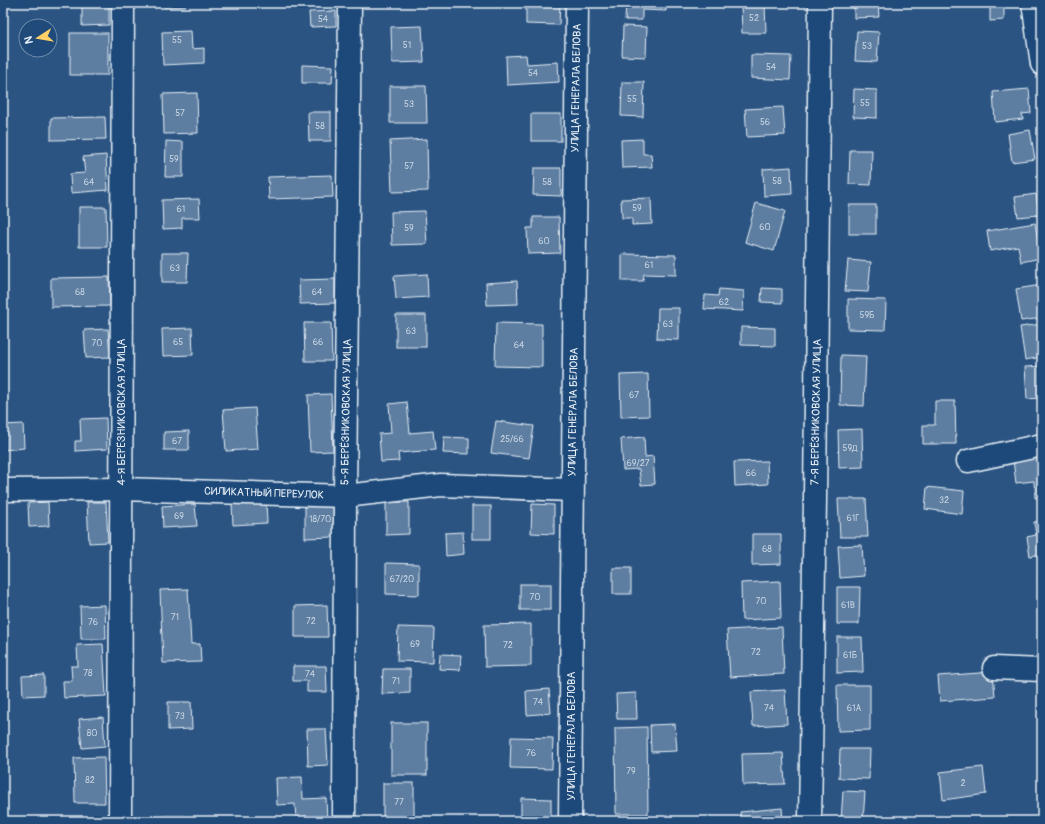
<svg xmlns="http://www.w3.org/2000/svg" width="1045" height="824" font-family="Pangolin,sans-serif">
	<rect width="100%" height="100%" fill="#2b5482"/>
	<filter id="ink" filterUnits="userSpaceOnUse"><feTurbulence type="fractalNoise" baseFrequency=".025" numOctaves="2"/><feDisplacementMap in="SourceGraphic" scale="8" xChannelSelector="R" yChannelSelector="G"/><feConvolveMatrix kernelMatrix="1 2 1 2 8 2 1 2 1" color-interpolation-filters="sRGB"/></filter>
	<g filter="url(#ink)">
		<!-- building -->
		<g fill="#5d7da1" stroke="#e8f1f8">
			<path d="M82 3H109V25L82 26Z"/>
			<path d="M164 3H186V6L164 7Z"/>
			<path d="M394 3H426V4L394 5Z"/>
			<path d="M526 3H560L559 25 526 24Z"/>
			<path d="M626 3H666V11L642 10V20H625Z"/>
			<path d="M854 3H878L879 17 854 18Z"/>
			<path d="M741 4H765L766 33H742Z"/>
			<path d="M990 4H1004V20L990 21Z"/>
			<path d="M336 11V26L310 27 309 12Z"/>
			<path d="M422 26 424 62 392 63 391 27Z"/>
			<path d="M623 26 647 27 646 57 622 56Z"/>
			<path d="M191 31 192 49 204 48V63L163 65 162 32Z"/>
			<path d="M857 31 879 32 877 62 855 61Z"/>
			<rect x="70" y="33" width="38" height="42"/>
			<path d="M526 55 527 64 558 62 559 82 507 85 506 56Z"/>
			<path d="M751 55 791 56 790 80 751 78Z"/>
			<path d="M302 65 333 66 332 83H302Z"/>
			<path d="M622 82H644L643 117 621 116Z"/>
			<path d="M390 86H426L427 123H390Z"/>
			<path d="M854 89 877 90V118L853 117Z"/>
			<path d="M1029 89 1031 113 1022 114 1023 119 995 122 993 92Z"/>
			<path d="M197 93 198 133 164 134 163 94Z"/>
			<path d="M783 107 785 135 747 137 745 109Z"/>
			<path d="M308 112H331V141H309Z"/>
			<rect x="531" y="114" width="30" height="27"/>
			<path d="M105 117 106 139 51 140V118Z"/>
			<path d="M1030 130 1035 159 1012 162 1008 134Z"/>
			<path d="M427 139 428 191 392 192 390 141Z"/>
			<path d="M643 139V154H651L652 167 622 168 621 140Z"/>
			<path d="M166 141 183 142V177H165Z"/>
			<path d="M850 150H872L871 185 849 184Z"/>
			<path d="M106 155 108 190 71 193 70 174 85 173 83 157Z"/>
			<path d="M791 167 792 194 764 196 763 169Z"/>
			<path d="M534 168H561V196L533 195Z"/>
			<path d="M332 175 333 197 269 199 268 177Z"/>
			<path d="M1036 194 1039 215 1018 217 1015 197Z"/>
			<path d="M651 198 652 224 632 225V218H622L621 199Z"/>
			<path d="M199 199 200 218H182V228L163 229 162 200Z"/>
			<path d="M756 203 785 211 774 251 745 242Z"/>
			<rect x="849" y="205" width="27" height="29"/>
			<path d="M79 207H106L107 247H79Z"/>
			<path d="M425 211 427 244 392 245 391 212Z"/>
			<path d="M533 217H559L560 253 528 254 527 228H533Z"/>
			<path d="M1035 223 1041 258 1021 262 1018 246 990 251 987 231Z"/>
			<path d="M162 253H188L187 282H162Z"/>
			<path d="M622 254 676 255V275L644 274 643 281H622Z"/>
			<path d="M848 260 871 262 868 292 845 291Z"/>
			<path d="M427 274 428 297 396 299 394 276Z"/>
			<path d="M109 277 110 306 51 307V278Z"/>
			<path d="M335 279V303L300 304 299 280Z"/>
			<path d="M517 281 518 304 487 305 486 283Z"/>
			<path d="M1042 285V318L1021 321 1016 289Z"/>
			<path d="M762 288 782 289V303L761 302Z"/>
			<path d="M719 289 744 291 743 311 704 309 705 295 718 296Z"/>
			<path d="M848 299 886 300 885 330 848 329Z"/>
			<path d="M658 308H679V340L657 339Z"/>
			<rect x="396" y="315" width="30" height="32"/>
			<path d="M304 323H331L332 361H305Z"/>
			<path d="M496 323 542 324V367L495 366Z"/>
			<path d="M1042 324V357L1025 360 1020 327Z"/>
			<path d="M741 327 775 328V346L741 345Z"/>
			<path d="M192 328 193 355 163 356 162 329Z"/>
			<path d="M108 329 110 357 86 358 84 330Z"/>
			<path d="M841 355 866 356 864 406 840 405Z"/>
			<path d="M1042 366V398L1027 399 1025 367Z"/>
			<path d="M648 374 649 416 621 417 620 375Z"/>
			<path d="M331 394 333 451 310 452 308 395Z"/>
			<path d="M935 401H955L956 444H923V425H935Z"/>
			<path d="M407 402 410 433 433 431 435 450 398 453 399 461 381 462 379 434 391 433 389 404Z"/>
			<path d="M255 408 258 449 226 451 223 410Z"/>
			<path d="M106 418 107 449 75 451V441H81L80 419Z"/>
			<path d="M496 421 534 426 529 458 491 453Z"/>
			<path d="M23 424 24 448 3 450V425Z"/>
			<path d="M862 429 863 467 839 468 838 430Z"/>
			<path d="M189 431V450H164V432Z"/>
			<path d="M444 437 469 438V454L443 453Z"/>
			<path d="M644 437 645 457 653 456 655 484 641 485 639 469 623 470 621 439Z"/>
			<path d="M1042 456V497L1035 498 1034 481 1016 483 1013 460Z"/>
			<path d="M767 461 768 484 735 486 734 462Z"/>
			<path d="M927 487 964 491 962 514 925 509Z"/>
			<path d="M335 499V537L305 538V500Z"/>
			<path d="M838 499H866L868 537H840Z"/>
			<path d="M266 501 267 523 233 525 232 503Z"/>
			<path d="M48 502 49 526 29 527 28 503Z"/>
			<path d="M87 502H106L108 542 89 543Z"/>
			<path d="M386 502H409V534L386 535Z"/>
			<path d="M195 504 197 526 163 528 162 506Z"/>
			<path d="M532 504 554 505V534L531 533Z"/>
			<rect x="472" y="506" width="19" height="33"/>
			<path d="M1042 521V554L1030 556 1027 537 1036 535 1034 522Z"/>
			<path d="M463 532 464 554 446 556 445 533Z"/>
			<path d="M752 534H781V564L752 565Z"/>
			<path d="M862 545 864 576 840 578 838 546Z"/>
			<path d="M386 563 419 564V595L386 594Z"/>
			<rect x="613" y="568" width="18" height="26"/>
			<path d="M1042 578V606L1038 579Z"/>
			<path d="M780 581 781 618 742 620 741 583Z"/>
			<rect x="520" y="584" width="31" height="26"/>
			<path d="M837 587H860L859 624H837Z"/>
			<path d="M188 589 191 644H200L201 662 163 663 160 590Z"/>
			<path d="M105 605 106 639H81L80 606Z"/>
			<path d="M327 605 328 637H295V606Z"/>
			<path d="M531 624V666L485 667 484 625Z"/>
			<path d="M398 627 434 628 433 662 397 661Z"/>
			<path d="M782 627 784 674 730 677 727 630Z"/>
			<path d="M837 637H862L863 672 837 673Z"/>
			<path d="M103 644 106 696 64 698 63 681H72L71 666H78L77 645Z"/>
			<path d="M440 654 461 655 460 670 439 669Z"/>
			<path d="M293 666H326L327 692H307V681H293Z"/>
			<path d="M383 669H410V693L382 694Z"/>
			<path d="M993 672 995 697 940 701 938 676Z"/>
			<path d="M44 675V695L23 696 22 676Z"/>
			<path d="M837 685H870V730L838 731Z"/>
			<path d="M549 689 551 713 527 715 526 691Z"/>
			<path d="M785 690 787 724 753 726 751 692Z"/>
			<path d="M636 693 637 719H617L616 694Z"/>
			<path d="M168 702H191L192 729 168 730Z"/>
			<path d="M103 717 105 746 82 748 79 719Z"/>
			<rect x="391" y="723" width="36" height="52"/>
			<path d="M675 724 677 751 651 752 650 725Z"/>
			<path d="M647 727 648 814H616L615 728Z"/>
			<path d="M307 729H326L328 765 308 766Z"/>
			<path d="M511 737 553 738 552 769 510 768Z"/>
			<path d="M840 749H870L869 779 839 778Z"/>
			<path d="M783 753 785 784 743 785 742 754Z"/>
			<path d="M104 757 105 803H75L74 758Z"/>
			<path d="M983 767 986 794 943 800 940 772Z"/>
			<path d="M302 777 303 799 326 798 327 821H296L295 804 277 805 276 778Z"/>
			<rect x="383" y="783" width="31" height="38"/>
			<path d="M843 791 865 792 863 821H841Z"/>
			<path d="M521 798 551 799V821H521Z"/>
			<path d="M782 808 783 821H741L740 812Z"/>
			<rect x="164" y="816" width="21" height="5"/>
		</g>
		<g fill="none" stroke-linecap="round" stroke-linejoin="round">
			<defs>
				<g id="minor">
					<path d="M1033 3 1042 64"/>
					<path d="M968 461 1042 445"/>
					<path d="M3 490 121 489 345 496 441 485 572 490"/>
					<path d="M994 668 1042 670"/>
					<path d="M120 821 123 3"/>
					<path d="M344 821 345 496 350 3"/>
					<path d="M810 821 815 499 820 3"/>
				</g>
				<path id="major" d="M570 821 577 3"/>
			</defs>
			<!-- minor casing -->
			<use href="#minor" stroke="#e8f1f8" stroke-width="25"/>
			<!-- major casing -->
			<use href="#major" stroke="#e8f1f8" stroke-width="25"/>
			<!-- minor -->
			<use href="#minor" stroke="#1f4a7a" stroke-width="22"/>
			<!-- major -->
			<use href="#major" stroke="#1f4a7a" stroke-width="22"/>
		</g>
	</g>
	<g text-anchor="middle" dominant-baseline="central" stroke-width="3" stroke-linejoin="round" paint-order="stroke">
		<!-- number labels -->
		<g font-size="9" fill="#c5d4e2">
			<text x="754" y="18">52</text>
			<text x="323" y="19">54</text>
			<text x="177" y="40">55</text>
			<text x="407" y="45">51</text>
			<text x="867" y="46">53</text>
			<text x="771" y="67">54</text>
			<text x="533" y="73">54</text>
			<text x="632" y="99">55</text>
			<text x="865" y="103">55</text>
			<text x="409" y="104">53</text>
			<text x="180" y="113">57</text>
			<text x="765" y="122">56</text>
			<text x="320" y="126">58</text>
			<text x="174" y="159">59</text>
			<text x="409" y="166">57</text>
			<text x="777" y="181">58</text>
			<text x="89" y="182">64</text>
			<text x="547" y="182">58</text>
			<text x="637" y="208">59</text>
			<text x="181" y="209">61</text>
			<text x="765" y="227">60</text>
			<text x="409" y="228">59</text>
			<text x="544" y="241">60</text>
			<text x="649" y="265">61</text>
			<text x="175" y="268">63</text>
			<text x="80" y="292">68</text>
			<text x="317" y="292">64</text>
			<text x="724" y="302">62</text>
			<text x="867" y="315">59Б</text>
			<text x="668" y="324">63</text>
			<text x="411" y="331">63</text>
			<text x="178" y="342">65</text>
			<text x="318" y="342">66</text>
			<text x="97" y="343">70</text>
			<text x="519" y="345">64</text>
			<text x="634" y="395">67</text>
			<text x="512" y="439">25/66</text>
			<text x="177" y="441">67</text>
			<text x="850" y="448">59Д</text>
			<text x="638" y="463">69/27</text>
			<text x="751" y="473">66</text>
			<text x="944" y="500">32</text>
			<text x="179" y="516">69</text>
			<text x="853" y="518">61Г</text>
			<text x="320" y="519">18/70</text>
			<text x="767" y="549">68</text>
			<text x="402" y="579">67/20</text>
			<text x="535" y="597">70</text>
			<text x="761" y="601">70</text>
			<text x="848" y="605">61В</text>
			<text x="175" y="617">71</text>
			<text x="311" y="621">72</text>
			<text x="93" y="622">76</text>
			<text x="415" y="644">69</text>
			<text x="508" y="645">72</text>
			<text x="756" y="652">72</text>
			<text x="850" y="655">61Б</text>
			<text x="88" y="673">78</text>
			<text x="310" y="674">74</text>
			<text x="396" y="681">71</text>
			<text x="538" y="702">74</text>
			<text x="769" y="708">74</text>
			<text x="854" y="708">61А</text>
			<text x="180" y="716">73</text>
			<text x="92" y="733">80</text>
			<text x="531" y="753">76</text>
			<text x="631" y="771">79</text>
			<text x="90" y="780">82</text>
			<text x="963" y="783">2</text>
			<text x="399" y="802">77</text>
		</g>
		<!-- street labels -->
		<g font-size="11" fill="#e8f1f8" stroke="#1f4a7a">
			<text transform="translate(576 88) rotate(-89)">УЛИЦА ГЕНЕРАЛА БЕЛОВА</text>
			<text transform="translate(121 412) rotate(-90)">4-Я БЕРЁЗНИКОВСКАЯ УЛИЦА</text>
			<text transform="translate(346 412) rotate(-89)">5-Я БЕРЁЗНИКОВСКАЯ УЛИЦА</text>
			<text transform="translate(573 412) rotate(-89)">УЛИЦА ГЕНЕРАЛА БЕЛОВА</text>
			<text transform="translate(816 412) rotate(-89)">7-Я БЕРЁЗНИКОВСКАЯ УЛИЦА</text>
			<text transform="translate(264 493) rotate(2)">СИЛИКАТНЫЙ ПЕРЕУЛОК</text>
			<text transform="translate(571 736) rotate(-90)">УЛИЦА ГЕНЕРАЛА БЕЛОВА</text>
		</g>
	</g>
	<!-- margin -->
	<rect width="1045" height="824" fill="none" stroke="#1f4a7a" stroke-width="16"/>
	<rect x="8" y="8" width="1029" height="808" fill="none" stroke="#e8f1f8" stroke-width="1.5" filter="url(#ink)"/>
	<!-- north arrow -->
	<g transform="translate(38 38) rotate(258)"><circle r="19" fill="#1f4a7a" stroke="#6f8dac"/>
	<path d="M0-3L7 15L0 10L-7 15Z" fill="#ffd166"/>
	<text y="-6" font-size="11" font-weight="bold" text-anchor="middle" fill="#e8f1f8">N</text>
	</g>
</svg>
